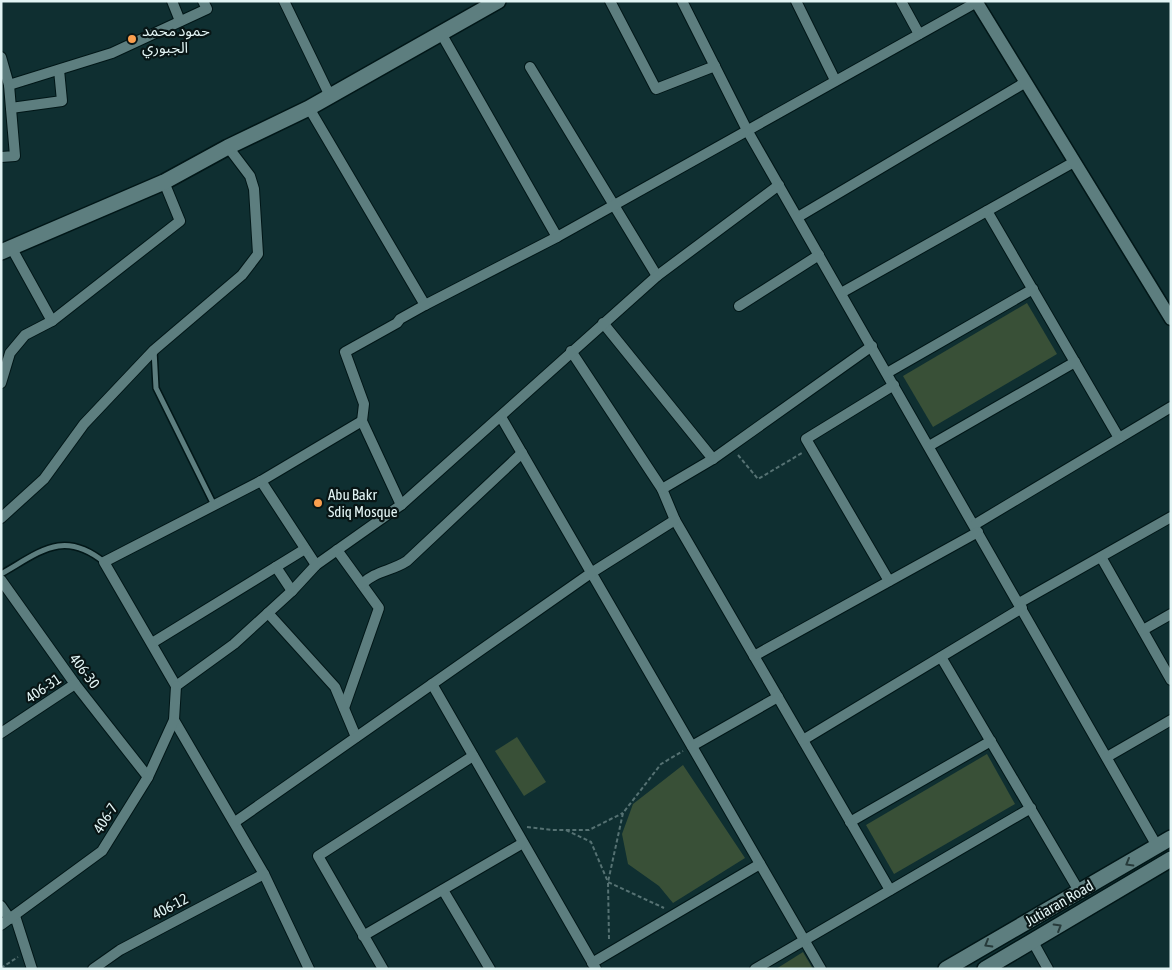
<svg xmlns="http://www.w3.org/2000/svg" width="1172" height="970" font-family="'Asap Condensed','Noto Sans Arabic',sans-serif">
	<rect width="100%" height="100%" fill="#0f2f31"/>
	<!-- green -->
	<g fill="#395037">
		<path d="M1027 303 1057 354 933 427 903 376Z"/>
		<path d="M517 737 546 782 524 796 495 751Z"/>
		<path d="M987 754 1015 804 894 874 866 825Z"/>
		<path d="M683 765 745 858 673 903 659 886 628 864 622 834 633 804Z"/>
		<path d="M803 952 813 969H776Z"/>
	</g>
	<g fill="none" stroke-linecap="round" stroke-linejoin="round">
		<defs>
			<g id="service">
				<path d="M154 350 156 388 214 505"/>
				<path d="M1 574C40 552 63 529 104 562"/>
			</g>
			<g id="minor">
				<path d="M172 1 180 21"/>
				<path d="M284 1 330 96"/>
				<path d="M610 1 656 89 715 66"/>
				<path d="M682 1 747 130 1157 846"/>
				<path d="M796 1 835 80"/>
				<path d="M901 1 919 34"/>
				<path d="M442 35 557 237"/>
				<path d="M1 57 9 85 15 156 1 157"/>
				<path d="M530 67 657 276"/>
				<path d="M9 85 112 53 207 9 203 1"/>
				<path d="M11 108 62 101 59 70"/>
				<path d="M309 108 425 305"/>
				<path d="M987 211 1119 438"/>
				<path d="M798 217 1026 82"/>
				<path d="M11 247 52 321"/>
				<path d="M841 293 1074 162"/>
				<path d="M739 306 819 255"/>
				<path d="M603 323 713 459"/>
				<path d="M571 351 662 489 675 520 890 890"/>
				<path d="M887 373 1033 289"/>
				<path d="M1 383 10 353 25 335 52 321 180 221 164 182"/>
				<path d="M501 417 821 969"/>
				<path d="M929 446 1075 362"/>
				<path d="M261 481 316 565"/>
				<path d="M662 489 713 459 872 346"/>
				<path d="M401 505 362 421 364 404 345 352 397 323 400 319 425 305 557 237 977 2"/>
				<path d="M1 518 44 479 84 424 154 350 242 275 258 254 254 189 250 176 228 147"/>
				<path d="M974 525 1171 407"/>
				<path d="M337 550 379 608 344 708"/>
				<path d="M1101 557 1171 680"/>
				<path d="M276 567 292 591"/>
				<path d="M1 580 75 684 148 777"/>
				<path d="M889 581 806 439 894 385"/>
				<path d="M362 584C375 571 392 571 407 561L522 453"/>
				<path d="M1019 603 1171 517"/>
				<path d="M268 613 335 687 356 737"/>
				<path d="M1143 630 1171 614"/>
				<path d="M152 643 305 549"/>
				<path d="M754 656 978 532"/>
				<path d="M941 657 1079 891"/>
				<path d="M432 684 596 969"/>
				<path d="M176 686 234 644 292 591 316 565 401 505 657 276 779 185"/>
				<path d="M176 686 104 562 261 481 362 421"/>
				<path d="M174 720 264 874 309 969"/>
				<path d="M1 733 75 684"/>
				<path d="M803 740 1022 608"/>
				<path d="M692 746 778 697"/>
				<path d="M1107 757 1171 720"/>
				<path d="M235 822 591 573 675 520"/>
				<path d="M850 822 991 741"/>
				<path d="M443 890 490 969"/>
				<path d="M1 906 10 919"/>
				<path d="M15 916 32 969"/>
				<path d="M1 925 102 851 148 777 174 720 176 686"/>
				<path d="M363 936 523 843"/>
				<path d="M1033 942 1048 969"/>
				<path d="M592 963 760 864"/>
				<path d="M93 969 120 950 264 874"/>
				<path d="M383 969 318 856 473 756"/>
				<path d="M755 969 1031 808"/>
			</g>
			<path id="tertiary" d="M976 1 1171 319"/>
			<g id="secondary">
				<path d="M1 252 164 182 228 147 309 108 498 1"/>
				<path d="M946 969 1171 838"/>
				<path d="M985 969 1171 859"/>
			</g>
		</defs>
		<!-- service casing -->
		<use href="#service" stroke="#011617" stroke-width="8"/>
		<!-- minor casing -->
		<use href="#minor" stroke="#011617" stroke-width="12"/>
		<!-- tertiary casing -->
		<use href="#tertiary" stroke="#011617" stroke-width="15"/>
		<!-- secondary casing -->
		<use href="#secondary" stroke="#011617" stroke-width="18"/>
		<!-- path -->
		<g stroke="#567273" stroke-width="2" stroke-dasharray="4 2.5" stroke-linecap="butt">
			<path d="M738 455 758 479 802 453"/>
			<path d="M527 827 552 830H589L623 813"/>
			<path d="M566 830 591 842 608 882 664 908"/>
			<path d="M609 939 608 882 623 813 661 764 683 751"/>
			<path d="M1 968 18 957"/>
		</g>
		<!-- service -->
		<use href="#service" stroke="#5d7e7f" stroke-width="5"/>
		<!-- minor -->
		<use href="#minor" stroke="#5d7e7f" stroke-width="10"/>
		<!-- tertiary -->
		<use href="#tertiary" stroke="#5d7e7f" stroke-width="12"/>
		<!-- secondary -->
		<use href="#secondary" stroke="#5d7e7f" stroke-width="15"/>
	</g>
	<!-- one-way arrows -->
	<defs><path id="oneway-chevron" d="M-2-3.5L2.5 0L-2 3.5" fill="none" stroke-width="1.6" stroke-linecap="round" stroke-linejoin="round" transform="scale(1.25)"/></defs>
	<g stroke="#263a3a">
		<use href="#oneway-chevron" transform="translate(1129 863) rotate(150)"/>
		<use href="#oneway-chevron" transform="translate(1058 927) rotate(-31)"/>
		<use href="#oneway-chevron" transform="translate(988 944) rotate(150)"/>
	</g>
	<!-- markers -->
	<g fill="#fa9f4e" stroke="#081515" stroke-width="2">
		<circle cx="132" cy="39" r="5"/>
		<circle cx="318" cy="503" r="5"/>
	</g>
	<g text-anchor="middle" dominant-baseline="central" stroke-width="4.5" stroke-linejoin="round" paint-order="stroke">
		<!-- poi labels -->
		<g font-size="15" fill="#e2f4f4" stroke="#081515" text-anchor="start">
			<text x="142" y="30">حمود محمد<tspan x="142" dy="17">الجبوري</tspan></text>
			<text x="328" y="494">Abu Bakr<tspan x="328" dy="17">Sdiq Mosque</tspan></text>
		</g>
		<!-- street labels -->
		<g font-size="15" fill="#e2f4f4" stroke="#081515">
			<text transform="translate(85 671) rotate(53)">406-30</text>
			<text transform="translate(43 688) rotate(-34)">406-31</text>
			<text transform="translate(105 818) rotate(-57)">406-7</text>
			<text transform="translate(1059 903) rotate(-30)">Jutiaran Road</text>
			<text transform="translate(170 906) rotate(-28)">406-12</text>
		</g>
	</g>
	<!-- border -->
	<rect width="1172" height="970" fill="none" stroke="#e2f4f4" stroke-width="5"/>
</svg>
